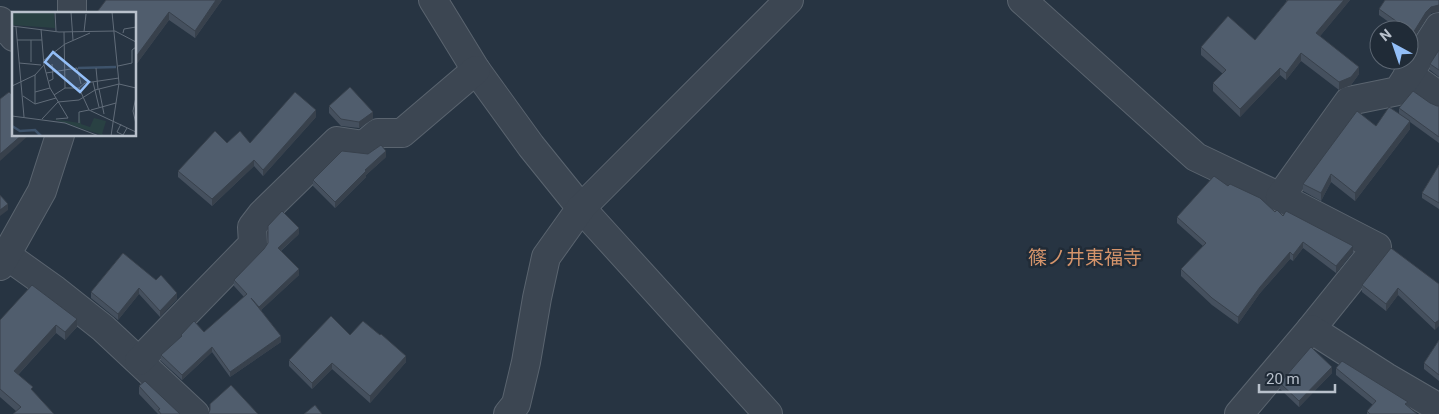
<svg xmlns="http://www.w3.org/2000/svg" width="1439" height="414" font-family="Roboto,'Noto Sans JP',sans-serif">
	<rect width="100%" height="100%" fill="#273442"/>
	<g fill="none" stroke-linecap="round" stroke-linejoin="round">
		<defs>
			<g id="minor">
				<path d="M433 0 476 70 531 146 581 208 768 414"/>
				<path d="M1022 0 1196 157 1280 197"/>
				<path d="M72 14V0"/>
				<path d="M0 21 14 37"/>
				<path d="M1408 74 1439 96"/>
				<path d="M6 255 55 290 103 328 195 414"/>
				<path d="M0 266 42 191 60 135"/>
				<path d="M1311 329 1377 247 1280 197 1349 101 1398 91 1439 27"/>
				<path d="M139 361 253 244 252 227 262 214 337 141 364 145 378 133H402L476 70"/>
				<path d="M508 414 516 404 526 362 537 298 546 257 581 208 789 0"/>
				<path d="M1239 414 1311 329 1386 377 1439 408"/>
			</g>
		</defs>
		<!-- minor casing -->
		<use href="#minor" stroke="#5a646f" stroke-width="30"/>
		<!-- minor -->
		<use href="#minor" stroke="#3c4652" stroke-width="28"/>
	</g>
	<!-- wall -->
	<g fill="#45505e">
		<path d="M222 0 195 38 169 20 135 66V14H97V12Z"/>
		<path d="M1286 0H1350L1320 36 1359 74 1351 85 1339 90 1301 61 1286 80 1280 75 1240 117 1213 91V83L1223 74 1201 55V47L1255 40 1287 1Z"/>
		<path d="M1379 9 1431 13 1426 19 1413 39 1409 37V30H1400L1379 15Z"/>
		<path d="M1439 50V77L1430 70V64Z"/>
		<path d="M1430 103 1437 106H1439V143L1410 122V129L1355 201 1331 182 1321 201 1303 191V184L1376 126 1399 114V108Z"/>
		<path d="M329 106 373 119 359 128 341 126 329 113Z"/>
		<path d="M316 117 263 176 254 166 212 206 178 177V171L227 143H250Z"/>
		<path d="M386 157 366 175V177L335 208 313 186V180Z"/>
		<path d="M1439 165V209L1422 198V193Z"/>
		<path d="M1228 186 1275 212 1353 252 1336 273 1303 248 1293 261 1290 259 1260 293 1238 324 1212 305 1181 276V269L1203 246 1177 223V217Z"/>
		<path d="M299 234 281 251 299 275 261 310 281 342 230 377 212 352 182 380 161 361V355L181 337V335L204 332 244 297 234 286V280L264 249Z"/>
		<path d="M123 253 177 299 160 317 139 294 118 320 91 298V292Z"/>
		<path d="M1439 284 1435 330 1398 295 1386 311 1362 292V285Z"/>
		<path d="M0 320 77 327 65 340 56 333 18 375 54 414 16 411 0 397Z"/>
		<path d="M350 335 406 362 370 403 332 369 312 389 289 366V360Z"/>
		<path d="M1439 340V381L1424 369V363Z"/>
		<path d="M1336 368 1408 406 1417 414H1367V411L1373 405 1336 375Z"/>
		<path d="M1332 373 1299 407 1280 389V383Z"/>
		<path d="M139 386 180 414H158L139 394Z"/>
	</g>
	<!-- shaded-wall -->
	<g fill="#38414c">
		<path d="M216 0H222L195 38V31Z"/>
		<path d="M1344 0H1350L1316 41V33Z"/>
		<path d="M1439 5V12L1431 13 1426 19 1413 39V33L1426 12 1431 7Z"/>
		<path d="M169 12V20L135 66V58Z"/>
		<path d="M1301 53V61L1286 80V73Z"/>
		<path d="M1359 67V74L1351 85 1339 90V82Z"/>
		<path d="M1280 68V75L1240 117V109Z"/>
		<path d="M316 110V117L263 176V170Z"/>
		<path d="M373 112V119L359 128V122Z"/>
		<path d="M1410 121V129L1355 201V193Z"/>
		<path d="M22 135H29L0 161V154Z"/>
		<path d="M386 151V157L366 175V177L335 208V202L365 170Z"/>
		<path d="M254 160V166L212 206V199Z"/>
		<path d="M1331 174V182L1321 201V193Z"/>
		<path d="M8 204V210L0 216V210Z"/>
		<path d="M299 228V234L278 253V248Z"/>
		<path d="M1303 242V248L1293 261V255Z"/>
		<path d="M1353 246V252L1336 273V266Z"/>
		<path d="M1290 252V259L1260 293 1238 324V317L1260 287Z"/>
		<path d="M299 269V275L259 312V307Z"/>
		<path d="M139 288V294L118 320V314Z"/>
		<path d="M1398 288V295L1386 311V304Z"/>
		<path d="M177 293V299L160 317V311Z"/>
		<path d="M77 319V327L65 340V332Z"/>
		<path d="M1439 320V326L1435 330V323Z"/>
		<path d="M56 325V333L14 379V371Z"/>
		<path d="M281 336V342L230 377V372Z"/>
		<path d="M212 347V352L182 380V375Z"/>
		<path d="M406 356V362L370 403V396Z"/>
		<path d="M332 363V369L312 389V383Z"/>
		<path d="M1332 367V373L1299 407V401Z"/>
	</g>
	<!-- building -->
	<g fill="#505d6d" stroke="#38414c">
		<path d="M106 0H216L195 31 169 12 135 58V14H98L97 12Z"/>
		<path d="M1288 0H1344L1316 33 1359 67 1351 77 1339 82 1301 53 1286 73 1280 68 1240 109 1213 83 1226 70 1201 47 1228 16 1255 40Z"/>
		<path d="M1385 0H1439V5L1431 7 1426 12 1413 33 1379 9Z"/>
		<path d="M1439 50V70L1430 64Z"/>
		<path d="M350 87 373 112 359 122 341 119 329 106Z"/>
		<path d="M1413 91 1430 103 1437 106H1439V137L1399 108Z"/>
		<path d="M9 92 14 97V135H22L0 154V99Z"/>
		<path d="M295 92 316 110 263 170 254 160 212 199 178 171 215 131 227 143 240 131 250 143Z"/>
		<path d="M1389 107 1410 121 1355 193 1331 174 1321 193 1303 184 1357 111 1376 126Z"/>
		<path d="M381 145 386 151 365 170 366 171 335 202 313 180 342 151 368 154Z"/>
		<path d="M1439 165V203L1422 193Z"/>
		<path d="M1214 176 1228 186 1230 184 1260 198 1275 212 1277 210 1283 216 1286 211 1353 246 1336 266 1303 242 1293 255 1290 252 1260 287 1238 317 1212 298 1181 269 1206 243 1177 217Z"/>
		<path d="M0 195 8 204 0 210Z"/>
		<path d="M282 211 299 228 278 248 299 269 259 307 251 298 281 336 230 372 212 347 182 375 161 355 182 336 181 335 194 321 204 332 247 294 234 280 264 249 268 243V226Z"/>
		<path d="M1391 248 1439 284V320L1435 323 1398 288 1386 304 1362 285Z"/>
		<path d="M123 253 156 280 161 275 177 293 160 311 139 288 118 314 91 292Z"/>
		<path d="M32 285 77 319 65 332 56 325 14 371 33 387 31 389 54 414H13L21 407 0 389V320Z"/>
		<path d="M331 316 350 335 363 321 380 335 381 334 406 356 370 396 332 363 312 383 289 360Z"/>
		<path d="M1439 340V375L1424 363Z"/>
		<path d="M1311 347 1332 367 1299 401 1280 383Z"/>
		<path d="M1342 361 1408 402 1405 404 1417 414H1370L1367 411 1376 401 1336 368Z"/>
		<path d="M145 381 180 414H161L158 410 160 409 139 386Z"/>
		<path d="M231 385 258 414H208L210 410V404Z"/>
		<path d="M315 405 322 414H304Z"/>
	</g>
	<g text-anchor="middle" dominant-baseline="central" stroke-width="5" stroke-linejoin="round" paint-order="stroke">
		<!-- quarter labels -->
		<g font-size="19" fill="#d5946b" stroke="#202b37">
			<text x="1085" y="257">篠ノ井東福寺</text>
		</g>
	</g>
	<!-- overview -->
	<g transform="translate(12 12)">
		<rect width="124" height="124" fill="#273442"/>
		<path d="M0 0H42L43 16 0 13ZM67 100 69 112 78 115 82 106 94 109 90 122 93 124 41 107 67 111Z" fill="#294143"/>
		<path fill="none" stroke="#3e536b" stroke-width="2.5" d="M66 56 104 55M0 114 8 119 23 118 29 124"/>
		<path fill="none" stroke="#616c79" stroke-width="1" d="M43 0 44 19M59 0 61 28M0 14 47 20 103 19 124 30M4 15 12 105M29 17 32 53 38 76 56 106 44 107M52 20 53 76M72 20 74 2M111 21 112 17 124 15M5 28H30M19 28V50M32 48 53 32 78 21M7 51 29 53M106 54 120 51V38L124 35M84 56 86 77M34 61 65 56 69 72M37 69 41 67 40 52M81 70 87 95M0 74 23 63M67 76 73 71 107 66M87 77 92 102M23 80 38 76M42 83 53 76H67L77 98 124 120M11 84 23 92 44 86M124 85 121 99 124 112M23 92V63L32 53M79 98 104 91M0 104 53 111 87 124M30 107 46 90 67 88 83 78 107 72 124 76M67 111V100L77 98M109 112 105 120 111 123 115 116M99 124 107 71 100 0"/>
		<path fill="#93bef7" fill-opacity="0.15" stroke="#93bef7" stroke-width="2.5" d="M41 40 77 70 68 80 33 50Z"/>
		<rect width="124" height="124" fill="none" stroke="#b9c1cc" stroke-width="2.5"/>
	</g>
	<!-- north arrow -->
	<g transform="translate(1394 45) rotate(320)"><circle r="24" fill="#202b37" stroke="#5d6773"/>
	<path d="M0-4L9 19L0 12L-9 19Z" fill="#93bef7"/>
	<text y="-8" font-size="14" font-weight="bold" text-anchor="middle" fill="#b9c1cc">N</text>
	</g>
	<!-- scale -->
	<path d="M1259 384v8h76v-8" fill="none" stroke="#b9c1cc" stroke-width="2.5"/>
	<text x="1266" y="384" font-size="15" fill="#b9c1cc" stroke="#202b37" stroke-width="4" paint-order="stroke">20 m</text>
</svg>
